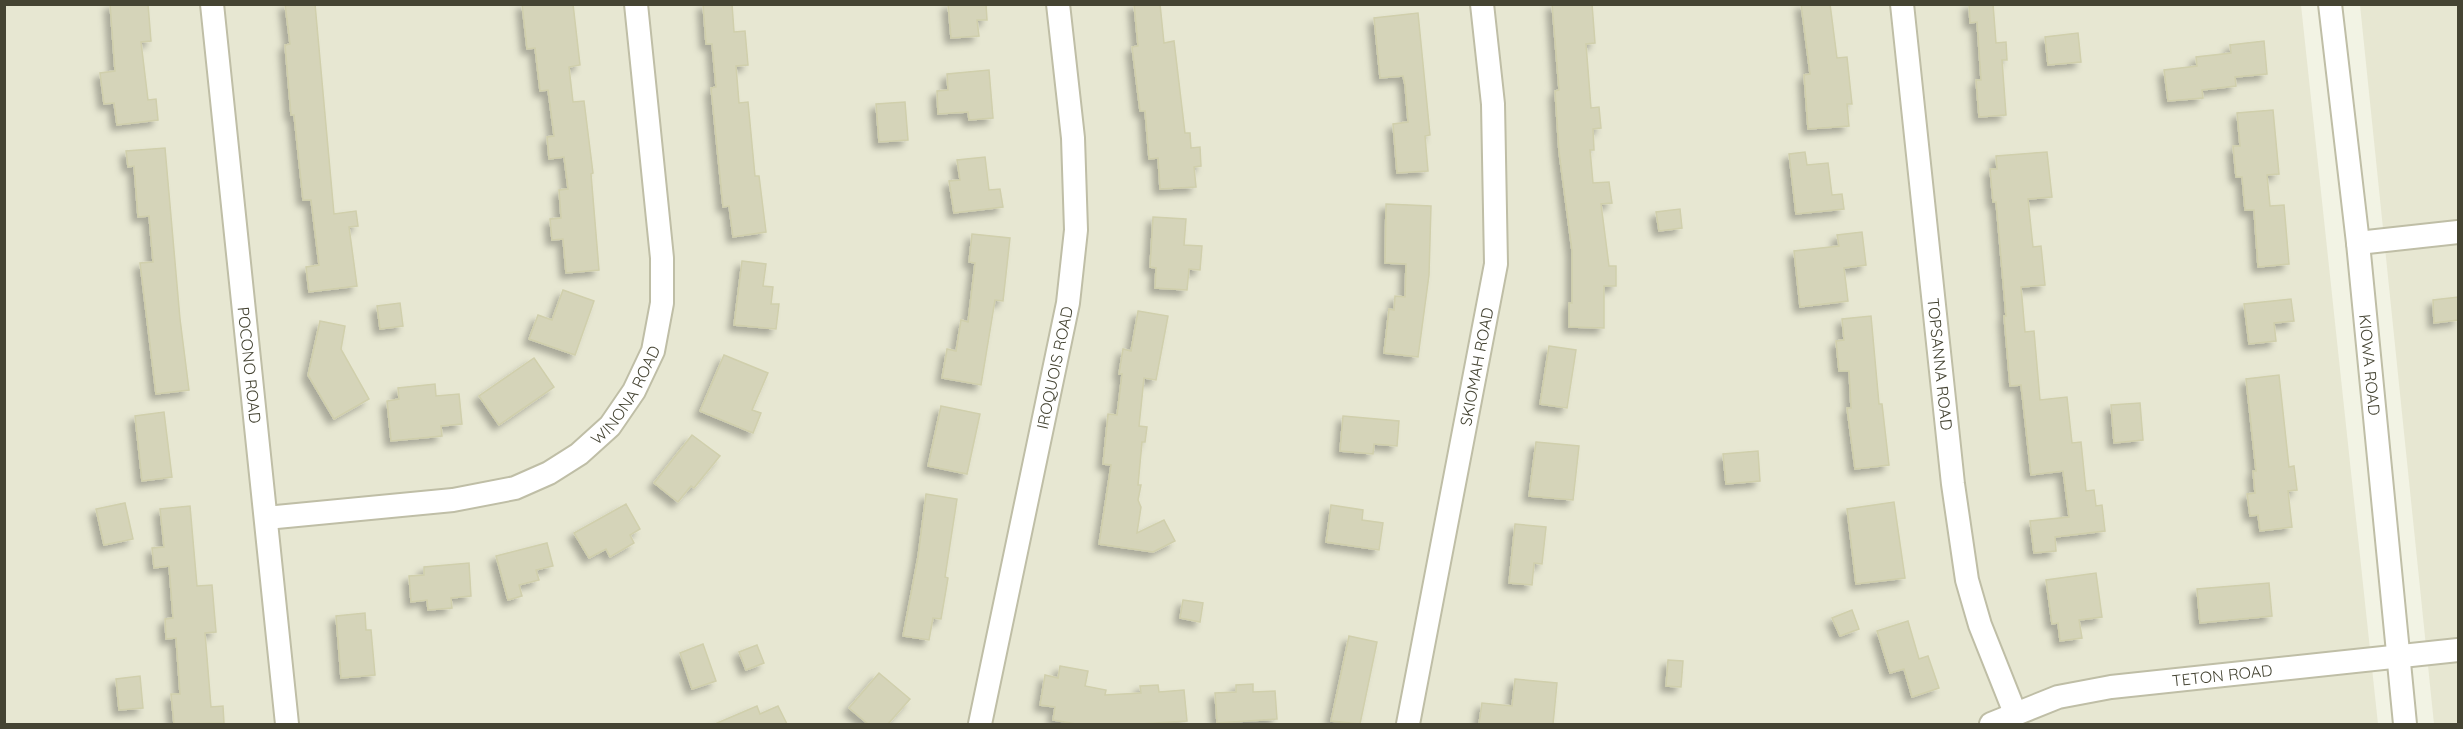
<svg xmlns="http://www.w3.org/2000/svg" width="2463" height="729" font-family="Quicksand,sans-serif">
	<defs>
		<filter id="shadow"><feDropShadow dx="-5.5" dy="5.5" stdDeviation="3" flood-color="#0004"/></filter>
	</defs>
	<rect width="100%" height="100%" fill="#f2f3e4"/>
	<!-- residential -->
	<g fill="#e7e7d2">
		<path d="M4 5H2301L2378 724H5Z"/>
		<path d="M2360 5H2458V724H2434Z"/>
	</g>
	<!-- building -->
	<g fill="#d5d4b9" stroke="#d0cfac" stroke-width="1.5" filter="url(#shadow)">
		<path d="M110 4H148L151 41 141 42 148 100 156 99 158 120 117 125 114 103 104 104 100 73 115 71Z"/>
		<path d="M285 4H315L334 214 356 211 358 226 349 227 357 286 309 292 306 267 319 265 311 200H303L294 115H291L285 45 290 44Z"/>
		<path d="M522 4H573L580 65 569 67 573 102 584 101 593 173 591 174 599 270 566 273 563 239 552 240 550 219 561 218 559 190 568 189 564 157 549 159 547 137 554 136 548 90 540 91 535 48 527 49Z"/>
		<path d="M703 4H732L734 32 745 31 748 65 736 66 739 103 748 102 755 176H759L766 232 733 237 729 206 723 207 711 88 716 87 712 44H706Z"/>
		<path d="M948 4H986L987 20H977L979 36 951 38Z"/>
		<path d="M1134 4H1160L1164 43 1174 41 1185 133H1190L1191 148 1200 147 1201 166 1194 167 1196 187 1160 189 1158 158 1149 159 1145 111H1140L1132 47 1138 46Z"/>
		<path d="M1552 4H1592L1595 43 1586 44 1591 108 1599 107 1601 128 1593 129 1594 150H1590L1593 183 1609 182 1612 203 1601 204 1609 266H1616V286H1604V328L1569 327V303H1572V251L1559 152 1555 91 1559 90Z"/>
		<path d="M1801 4H1830L1837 58 1847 57 1852 104H1847L1849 126 1808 129 1804 75 1810 74Z"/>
		<path d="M1969 4H1993L1996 43 2006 42 2007 60H2002L2006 115 1979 117 1976 80H1981L1977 22 1970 23Z"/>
		<path d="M1418 13 1430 135 1425 136 1428 171 1397 173 1393 124 1408 122 1405 85 1403 76 1380 78 1374 18Z"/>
		<path d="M2078 33 2081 62 2048 65 2045 37Z"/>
		<path d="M2264 41 2267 74 2235 77 2236 86 2202 90 2203 98 2168 101 2164 70 2197 66 2196 57 2231 53 2230 45Z"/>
		<path d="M989 70 993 118 969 120 968 112 938 114 937 91 948 90 947 74Z"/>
		<path d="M905 102 908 140 879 142 876 104Z"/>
		<path d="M2273 110 2279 174 2267 175 2270 206 2284 205 2289 264 2258 267 2254 210H2245L2242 177H2236L2233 146H2240L2237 113Z"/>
		<path d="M165 148 180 319 189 390 156 394 140 263 153 262 149 216 138 217 134 166 128 167 126 151Z"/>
		<path d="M1805 152 1807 165 1828 163 1832 195 1842 194 1844 209 1796 214 1789 154Z"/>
		<path d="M2047 152 2052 197 2028 199 2033 247 2041 246 2045 285 2021 287 2025 332 2034 331 2040 400 2067 397 2072 443 2081 442 2086 491 2094 490 2096 506 2102 505 2105 531 2055 537 2056 551 2034 553 2030 521 2069 517 2063 471 2031 475 2021 385 2010 386 2004 316H2006L1996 202H1993L1990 169H1997L1996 156Z"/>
		<path d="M985 157 989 190 1000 189 1003 207 954 213 949 181 960 180 957 160Z"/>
		<path d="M1386 204 1431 206 1429 275 1418 357 1384 353 1389 309 1394 310 1395 296 1405 297 1406 264 1385 263Z"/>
		<path d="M1680 209 1682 228 1659 231 1656 212Z"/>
		<path d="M1153 217 1186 219 1184 245 1202 246 1200 270 1189 269 1187 290 1155 288 1156 268 1150 267Z"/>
		<path d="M1862 232 1866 265 1844 268 1848 301 1800 307 1794 251 1839 246 1837 235Z"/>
		<path d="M972 234 1010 238 1003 301 995 300 981 385 942 378 947 349 956 351 961 320 968 322 975 263 969 262Z"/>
		<path d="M742 261 766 264 763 286 773 287 771 304H779L776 329 734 325Z"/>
		<path d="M563 290 594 301 575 355 529 339 538 315 552 320Z"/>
		<path d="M2458 297V320L2434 323 2433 300Z"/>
		<path d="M2291 299 2294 321 2274 323 2276 341 2249 344 2244 304Z"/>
		<path d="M400 303 403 326 380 329 377 306Z"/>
		<path d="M1138 311 1168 316 1156 380 1144 378 1139 426 1147 427 1145 442H1142L1138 485H1141L1138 500 1141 507 1137 533 1164 520 1175 541 1153 552 1099 544 1111 465 1103 464 1108 414 1117 415 1122 374H1119L1123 349 1131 351Z"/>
		<path d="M1871 316 1879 404H1882L1889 465 1855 469 1847 408H1851L1849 371H1839L1836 341 1844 340 1842 319Z"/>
		<path d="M320 321 345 326 341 349 369 399 334 419 308 375Z"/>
		<path d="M1549 346 1576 350 1567 408 1540 404Z"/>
		<path d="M724 355 768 373 752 410 761 413 753 433 700 411Z"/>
		<path d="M534 358 554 387 499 425 479 396Z"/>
		<path d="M2279 375 2289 467 2294 466 2297 490 2288 491 2292 527 2260 531 2258 515 2250 516 2247 494 2255 493 2253 471H2256L2246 379Z"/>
		<path d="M435 384 436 396 459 394 462 424 441 426 442 436 391 441 387 401 399 399 398 388Z"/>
		<path d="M2140 403 2143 440 2114 443 2111 405Z"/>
		<path d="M941 406 980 414 967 474 928 466Z"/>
		<path d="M164 412 172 477 142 481 135 416Z"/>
		<path d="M1343 416 1399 421 1397 446 1374 444 1373 454 1340 451Z"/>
		<path d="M692 435 720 456 694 488 691 486 678 502 654 483Z"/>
		<path d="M1536 442 1579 446 1573 500 1529 496Z"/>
		<path d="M1758 451 1760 481 1726 484 1723 454Z"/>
		<path d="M926 494 957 499 945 577 948 578 941 619 933 618 929 640 903 636 918 557Z"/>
		<path d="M1894 502 1905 578 1856 584 1847 509Z"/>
		<path d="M125 503 133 539 104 545 96 509Z"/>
		<path d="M626 504 640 529 630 535 634 543 610 557 606 549 589 558 574 533Z"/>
		<path d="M1331 505 1363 510 1362 520 1383 523 1379 550 1326 542Z"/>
		<path d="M190 506 197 586 212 585 216 632 205 633 211 707 223 706 224 723 174 724 171 694H180L176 638 166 639 165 619 173 618 169 566 154 568 152 548 164 547 160 509Z"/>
		<path d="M1515 524 1546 527 1542 564 1534 563 1532 585 1509 583Z"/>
		<path d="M547 543 553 566 536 570 539 580 519 585 522 596 508 600 496 556Z"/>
		<path d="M469 563 471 596 451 598 452 608 428 610 427 600 411 602 409 576 424 575V567Z"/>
		<path d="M2096 573 2102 617 2079 620 2082 638 2060 641 2058 623 2052 624 2046 580Z"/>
		<path d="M2269 583 2272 616 2200 623 2197 589Z"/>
		<path d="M1183 600 1203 603 1200 622 1180 618Z"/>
		<path d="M1852 610 1859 629 1840 636 1832 618Z"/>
		<path d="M365 613 366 630H371L375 675 341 678 336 616Z"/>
		<path d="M1908 621 1919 659 1928 656 1939 688 1912 697 1904 669 1890 673 1877 631Z"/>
		<path d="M1349 636 1377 642 1360 724 1331 721Z"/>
		<path d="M703 644 716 681 692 689 680 653Z"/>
		<path d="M757 645 764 663 746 670 739 652Z"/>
		<path d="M1668 660 1683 661 1681 687 1666 686Z"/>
		<path d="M1060 666 1088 671 1085 686 1106 690 1105 695 1141 693 1140 686 1158 685 1159 692 1184 690 1187 721 1141 724H1076L1053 720 1055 707 1040 705 1045 675 1058 678Z"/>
		<path d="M879 673 910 699 888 724H868L849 708Z"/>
		<path d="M140 676 143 708 119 710 116 679Z"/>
		<path d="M1515 679 1557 683 1553 724H1479L1482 703 1512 706Z"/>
		<path d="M1253 684V692L1275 691 1277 719 1217 723 1215 693 1236 692V685Z"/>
		<path d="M757 706 760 714 778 706 787 724H715Z"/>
	</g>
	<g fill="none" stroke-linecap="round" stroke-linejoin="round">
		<defs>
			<g id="minor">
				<path id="s1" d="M212 4 287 724"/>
				<path id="s2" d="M1902 4 1953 484 1967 580 1980 625 2015 713"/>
				<path id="s3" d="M2330 4 2358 243 2405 724"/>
				<path d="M2358 243 2458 232"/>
				<path id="s4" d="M266 518 453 500 515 488 549 473 579 454 610 426 634 391 653 351 662 303V258L636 4"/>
				<path id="s5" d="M980 724 1068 303 1076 230 1073 138 1058 4"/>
				<path id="s6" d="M1408 724 1496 264 1493 104 1482 4"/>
				<path id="s7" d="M1991 724 2058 697 2111 687 2458 650"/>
			</g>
		</defs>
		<!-- minor casing -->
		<use href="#minor" stroke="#bfbea6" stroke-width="26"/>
		<!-- minor -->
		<use href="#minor" stroke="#fff" stroke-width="22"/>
	</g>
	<g text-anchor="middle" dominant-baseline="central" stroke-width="5" stroke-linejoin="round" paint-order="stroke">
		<!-- street labels -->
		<g font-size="16" fill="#454433" stroke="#fff">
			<text stroke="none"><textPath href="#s2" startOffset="362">TOPSANNA ROAD</textPath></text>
			<text stroke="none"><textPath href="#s1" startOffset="363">POCONO ROAD</textPath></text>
			<text stroke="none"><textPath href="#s3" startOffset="363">KIOWA ROAD</textPath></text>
			<text stroke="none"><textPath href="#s6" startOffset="364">SKIOMAH ROAD</textPath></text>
			<text stroke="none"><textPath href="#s5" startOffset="364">IROQUOIS ROAD</textPath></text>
			<text stroke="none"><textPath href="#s4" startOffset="400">WINONA ROAD</textPath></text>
			<text stroke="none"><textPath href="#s7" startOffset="238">TETON ROAD</textPath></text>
		</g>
	</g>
	<!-- border -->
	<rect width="2463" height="729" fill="none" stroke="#454433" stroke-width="12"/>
</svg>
